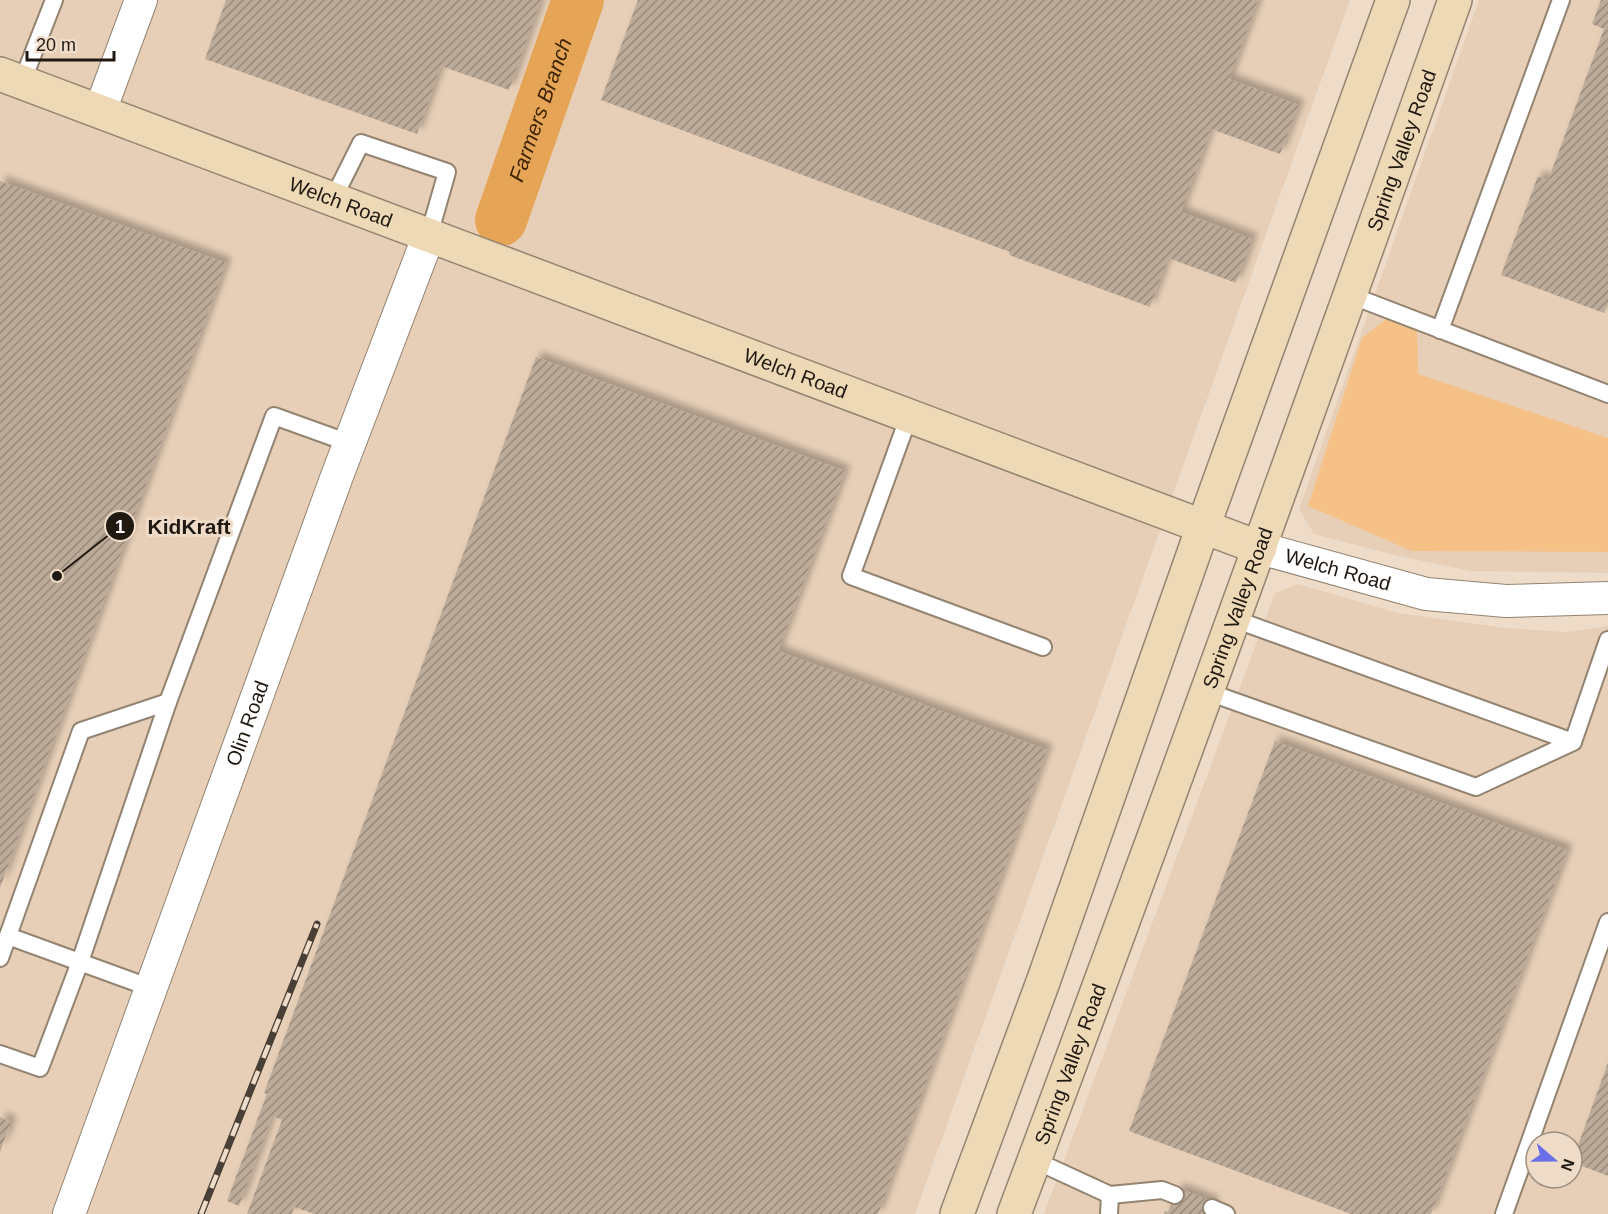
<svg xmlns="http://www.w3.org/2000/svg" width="1608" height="1214" font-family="Helvetica,sans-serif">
	<defs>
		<pattern id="building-hatch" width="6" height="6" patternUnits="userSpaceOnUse" patternTransform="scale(1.5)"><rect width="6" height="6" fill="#bdab99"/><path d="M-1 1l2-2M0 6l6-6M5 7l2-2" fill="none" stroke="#998a7b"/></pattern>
		<filter id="shadow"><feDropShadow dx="5.5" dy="-5.5" stdDeviation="3" flood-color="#0004"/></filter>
	</defs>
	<rect width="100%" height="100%" fill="#eedcc8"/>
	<!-- built -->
	<g fill="#e7cfb7" fill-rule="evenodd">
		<path d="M0 0H1350L915 1214H0Z"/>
		<path d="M1479 0H1608V573L1471 571 1394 555 1314 534 1299 509Z"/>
		<path d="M1298 584 1398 613 1505 628 1567 632 1608 626V1214H1044L1275 593ZM1536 1142H1572V1178H1536Z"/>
	</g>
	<!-- green -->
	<path fill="#f6c186" d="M1389 317 1417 321 1418 374 1608 438V552L1412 551 1308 506 1362 338Z"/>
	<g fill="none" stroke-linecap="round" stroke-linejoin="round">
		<!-- river -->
		<path stroke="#e5a456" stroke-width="52" id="s1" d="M501 220 578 0"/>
	</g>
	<!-- building -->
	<g fill="url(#building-hatch)" filter="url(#shadow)">
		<path d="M226 0H541L509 90 441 66 417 134 205 59Z"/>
		<path d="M638 0H1258L1229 79 1299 105 1280 154 1211 129 1181 212 1252 239 1236 283 1168 258 1150 307 1009 255 1010 252 601 100Z"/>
		<path d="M1601 0H1608V304L1604 313 1501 275 1538 176 1548 181 1604 29 1592 24Z"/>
		<path d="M0 181 226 263 0 888Z"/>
		<path d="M536 357 845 471 778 651 1047 750 878 1214H314L294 1207 292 1214H247L282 1120 272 1116 239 1206 227 1201 267 1094 264 1093Z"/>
		<path d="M1275 741 1567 850 1431 1214H1351L1129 1131Z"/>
		<path d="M1608 1063V1176L1572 1162Z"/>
		<path d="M0 1117 11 1122 0 1152Z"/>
		<path d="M1178 1188 1214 1202 1209 1214H1164L1165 1211 1168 1212Z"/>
	</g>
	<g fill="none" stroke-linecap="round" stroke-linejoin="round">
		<defs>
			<g id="lane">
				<path d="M22 82 54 0"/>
				<path d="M333 199 361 143 447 172 429 235"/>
				<path d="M1350 295 1608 394"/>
				<path d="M1440 330 1561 0"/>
				<path d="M909 416 851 576 1043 647"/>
				<path d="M1234 619 1573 742 1608 640"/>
				<path d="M1208 692 1476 787 1573 742"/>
				<path d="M8 936 151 988"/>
				<path d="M0 958 81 731 168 702"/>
				<path d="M0 1054 40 1068 80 962 168 702 274 416 349 443"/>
				<path d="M1034 1160 1110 1195 1109 1214"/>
				<path d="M1110 1195 1162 1190 1175 1195"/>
				<path d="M1212 1208 1226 1214"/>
				<path d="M1504 1214 1608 922"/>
			</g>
			<g id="street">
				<path d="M100 111 141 0"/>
				<path id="s2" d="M1260 548 1426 594 1506 601 1608 598"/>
				<path id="s3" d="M69 1214 337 476 429 235"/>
			</g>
			<g id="secondary">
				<path id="s4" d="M0 74 1260 548"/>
				<path d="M957 1214 1043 982 1203 527 1393 0"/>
				<path id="s5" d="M1014 1214C1166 811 1311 406 1455 0"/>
			</g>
		</defs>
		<!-- lane casing -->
		<use href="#lane" stroke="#938371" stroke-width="20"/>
		<!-- street casing -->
		<use href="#street" stroke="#938371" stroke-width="34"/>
		<!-- secondary casing -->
		<use href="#secondary" stroke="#938371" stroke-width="36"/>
		<!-- lane -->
		<use href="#lane" stroke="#fff" stroke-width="16"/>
		<!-- street -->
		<use href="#street" stroke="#fff" stroke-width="32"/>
		<!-- secondary -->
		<use href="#secondary" stroke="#eed9b7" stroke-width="33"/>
		<defs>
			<path id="rail" d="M201 1214 317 924"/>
		</defs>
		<!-- rail casing -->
		<use href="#rail" stroke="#483f36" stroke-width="7"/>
		<!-- rail -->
		<use href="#rail" stroke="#eedcc8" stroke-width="4.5" stroke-dasharray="14" stroke-linecap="butt"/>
	</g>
	<g text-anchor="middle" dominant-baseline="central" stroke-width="6" stroke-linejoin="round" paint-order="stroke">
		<!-- street labels -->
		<g font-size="20" fill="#201912" stroke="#eedcc8">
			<text stroke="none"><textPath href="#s5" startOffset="1132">Spring Valley Road</textPath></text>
			<text stroke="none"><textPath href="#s4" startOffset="364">Welch Road</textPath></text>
			<text stroke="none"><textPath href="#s4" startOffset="850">Welch Road</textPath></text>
			<text stroke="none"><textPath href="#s2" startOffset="81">Welch Road</textPath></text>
			<text stroke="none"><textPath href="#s5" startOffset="646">Spring Valley Road</textPath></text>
			<text stroke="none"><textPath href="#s3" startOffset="522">Olin Road</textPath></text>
			<text stroke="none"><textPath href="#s5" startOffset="160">Spring Valley Road</textPath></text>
		</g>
		<!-- water labels -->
		<g font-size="21" font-style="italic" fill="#3c2301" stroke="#eedcc8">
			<text stroke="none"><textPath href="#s1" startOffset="117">Farmers Branch</textPath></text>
		</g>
	</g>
	<!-- callouts -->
	<path fill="none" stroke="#201912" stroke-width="2" d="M57 576L120 526"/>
	<g fill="#201912" stroke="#eedcc8" stroke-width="2">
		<circle cx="57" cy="576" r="6"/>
		<circle cx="120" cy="526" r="15"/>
	</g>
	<g font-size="18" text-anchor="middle" font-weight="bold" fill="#fff">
		<text x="120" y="533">1</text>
	</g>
	<g font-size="21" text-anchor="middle" font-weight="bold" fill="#201912" stroke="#eedcc8" stroke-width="6" stroke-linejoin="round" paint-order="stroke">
		<text x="189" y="534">KidKraft</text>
	</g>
	<!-- north arrow -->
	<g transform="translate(1554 1160) rotate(110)"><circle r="28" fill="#eedcc8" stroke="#9c8e7f" stroke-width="1.5"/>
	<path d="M0-4.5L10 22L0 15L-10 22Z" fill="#6c6ee7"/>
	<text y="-9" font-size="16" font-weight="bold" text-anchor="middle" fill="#201912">N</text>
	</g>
	<!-- scale -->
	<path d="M27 51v9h87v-9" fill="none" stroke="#201912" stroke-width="3"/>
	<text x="36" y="51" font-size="18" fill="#201912" stroke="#eedcc8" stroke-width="4.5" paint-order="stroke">20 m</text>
</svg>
